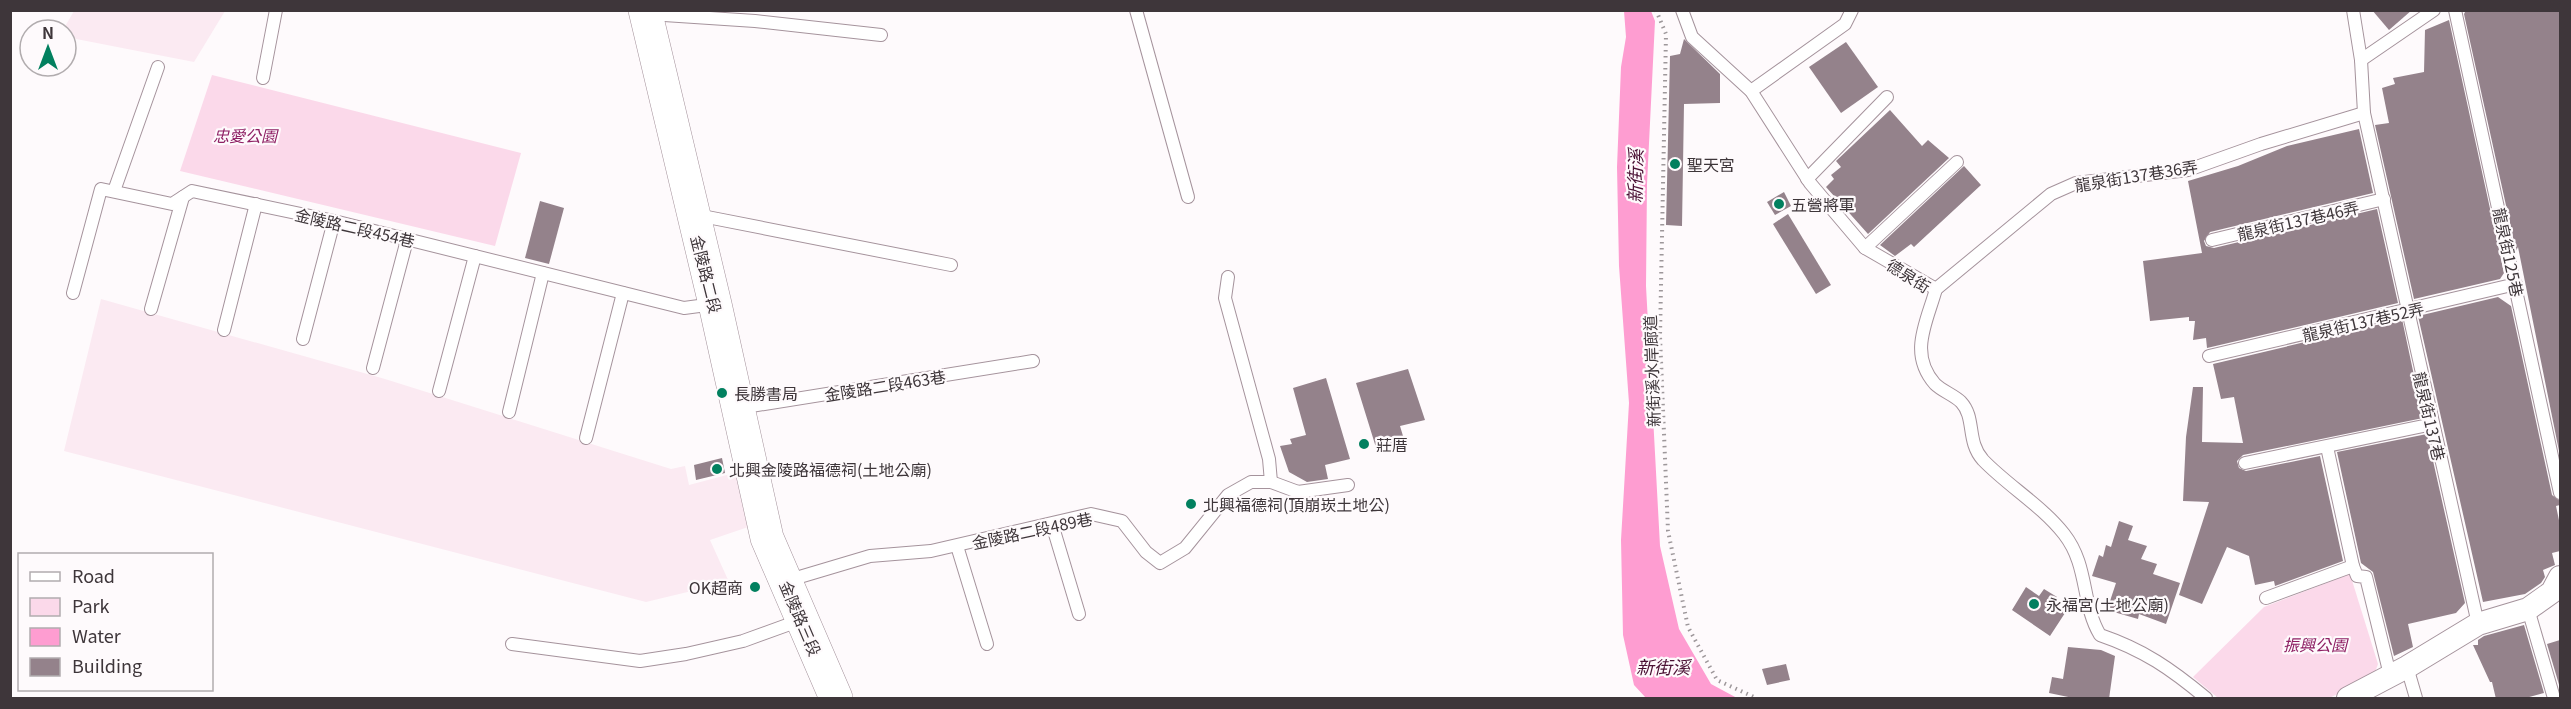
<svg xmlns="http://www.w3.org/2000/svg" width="2571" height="709" font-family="Georgia,'Noto Sans TC',serif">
	<rect width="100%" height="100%" fill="#fefafc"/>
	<!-- built -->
	<g fill="#fbeaf2">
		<path d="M74 11V10L225 11 194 62 66 37V30H63Z"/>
		<path d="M101 299 385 379 671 469 685 466 689 485 738 472 754 525 710 540 729 582 646 602 64 451Z"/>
	</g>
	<!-- green -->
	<g fill="#fbd9ea">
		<path d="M212 75 521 153 495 246 180 171Z"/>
		<path d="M2350 574 2378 664 2373 678 2329 698H2218L2193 677 2264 607Z"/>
	</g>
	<!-- water -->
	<path fill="#fe9dd1" d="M1624 11H1651L1655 21 1647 184 1646 286 1660 546 1679 629 1711 684 1737 698H1646L1634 685 1623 635 1621 540 1629 403 1619 266 1617 167 1621 67 1626 37Z"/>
	<!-- building -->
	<g fill="#94828b">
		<path d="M2372 10H2412L2389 30Z"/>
		<path d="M2466 10H2560V456L2518 247 2516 251 2464 14Z"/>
		<path d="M2449 20 2504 273 2500 279 2414 299 2375 125 2389 123 2382 88 2395 84 2393 78 2424 72 2425 30Z"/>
		<path d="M1684 39 1720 74V103L1684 104 1682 226 1666 225 1670 56 1680 54Z"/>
		<path d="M1846 42 1878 87 1841 113 1809 67Z"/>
		<path d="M1890 110 1922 146 1928 140 1949 158 1868 234 1826 187 1834 179 1831 175 1841 167 1836 161Z"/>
		<path d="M2359 129 2373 193 2210 232 2204 241 2206 246 2214 248 2377 209 2398 303 2207 348 2206 338 2193 340 2195 321H2189V317L2150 321 2143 261 2202 253 2188 181 2238 166 2287 146Z"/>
		<path d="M1964 166 1981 185 1914 247 1911 244 1895 256 1880 245Z"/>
		<path d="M1784 192 1791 206 1775 215 1767 202Z"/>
		<path d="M540 201 564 208 549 264 525 258Z"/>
		<path d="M1788 214 1831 285 1816 294 1773 224Z"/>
		<path d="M2498 297 2511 306 2552 495 2560 501V505L2556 506 2560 525V551L2552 553 2555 565 2543 570 2545 577 2541 583 2525 594 2483 602 2418 316Z"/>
		<path d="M2402 319 2423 418 2243 455 2237 461 2239 468 2246 471 2320 456 2343 561 2275 586 2274 581 2255 585 2249 556 2227 547 2202 604 2179 595 2209 502 2183 501 2186 437 2193 387H2203L2202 442 2243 443 2234 397 2221 399 2213 364Z"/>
		<path d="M1408 369 1425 420 1400 426 1406 446 1378 454 1356 383Z"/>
		<path d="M1326 378 1350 459 1325 465 1328 479 1307 482 1289 472 1280 446 1292 444 1290 439 1306 435 1293 388Z"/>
		<path d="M2427 434 2465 603 2456 613 2408 624 2413 647 2394 656 2373 572 2361 563 2337 452Z"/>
		<path d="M722 458 725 473 696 480 694 465Z"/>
		<path d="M2119 521 2133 526 2128 540 2147 546 2141 559 2157 564 2153 574 2180 583 2166 624 2139 614 2138 619 2107 610 2116 583 2092 576 2099 555 2103 557 2106 545 2111 547Z"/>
		<path d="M2026 587 2039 596 2044 589 2057 597 2052 604 2065 613 2050 636 2012 610Z"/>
		<path d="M2524 625 2544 693 2522 699H2496L2492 682H2490L2473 645H2478V640L2484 636Z"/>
		<path d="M2560 640V688L2547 644Z"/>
		<path d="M2068 647 2101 650 2115 656 2109 699H2078L2049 693 2052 677 2063 679Z"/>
		<path d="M1786 664 1790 680 1767 685 1762 669Z"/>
	</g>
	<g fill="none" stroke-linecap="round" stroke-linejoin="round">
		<defs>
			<g id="lane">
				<path d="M1136 10 1188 197"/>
				<path d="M1682 10 1692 37 1751 91 1810 183 1865 248 1936 289"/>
				<path d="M2353 10 2361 60 2364 113 2478 624"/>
				<path d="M2455 10 2560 493"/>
				<path d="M649 14 755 21 881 35"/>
				<path d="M2361 60 2434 10"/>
				<path d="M263 78 276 10"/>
				<path d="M1751 91 1845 24 1852 10"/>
				<path d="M1807 179 1887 97"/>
				<path d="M114 191 158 67"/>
				<path d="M697 215 951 265"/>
				<path d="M2212 240 2384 199"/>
				<path d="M1865 248 1957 162"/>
				<path d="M1936 289C1927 322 1908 353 1935 384 1942 391 1954 395 1961 402 1976 418 1966 441 1983 460 2008 486 2041 505 2064 534 2089 566 2081 603 2100 635 2144 650 2171 669 2206 698"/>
				<path d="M1936 289 2051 194 2076 183 2188 170 2261 144 2364 113"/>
				<path d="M73 293 101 189 172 204 192 191 334 221 684 308 714 304"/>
				<path d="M151 309 183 197"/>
				<path d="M224 330 256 204"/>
				<path d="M303 339 334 221"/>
				<path d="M2209 356 2516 284"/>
				<path d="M373 368 407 240"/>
				<path d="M439 391 475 256"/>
				<path d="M739 408 1033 361"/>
				<path d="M509 412 543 273"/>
				<path d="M586 438 623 293"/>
				<path d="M2327 447 2353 566 2357 576 2366 577 2390 675"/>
				<path d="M2245 463 2433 424"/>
				<path d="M1271 482 1298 492 1348 485"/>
				<path d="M1052 524 1079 614"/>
				<path d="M957 546 987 644"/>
				<path d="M786 581 870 556 931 551 1091 514 1122 521 1146 552 1160 563 1185 548 1228 495 1251 482H1271L1269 459 1225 298 1228 277"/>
				<path d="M2266 598 2353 566"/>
				<path d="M2528 609 2554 698"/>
				<path d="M512 644 640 661 686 654 743 641 801 620"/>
				<path d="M2407 667 2416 698"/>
			</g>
			<path id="street" d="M2348 698 2407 667 2478 624 2528 609 2552 592 2560 577"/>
			<path id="secondary" d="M645 10 715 304 767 538 836 698"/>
		</defs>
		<!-- lane casing -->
		<use href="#lane" stroke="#a5939c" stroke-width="14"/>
		<!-- street casing -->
		<use href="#street" stroke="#a5939c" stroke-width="24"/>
		<!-- secondary casing -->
		<use href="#secondary" stroke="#a5939c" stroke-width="34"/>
		<!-- path -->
		<path stroke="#9d979a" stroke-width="4" stroke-dasharray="1.5 4.5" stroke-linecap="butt" d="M1656 10 1666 34 1660 336 1668 531 1688 627 1717 680 1756 698"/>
		<!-- lane -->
		<use href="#lane" stroke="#fff" stroke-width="12"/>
		<!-- street -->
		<use href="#street" stroke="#fff" stroke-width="22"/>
		<!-- secondary -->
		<use href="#secondary" stroke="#fff" stroke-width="33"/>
	</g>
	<!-- markers -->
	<g fill="#02805f" stroke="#fefafc" stroke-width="2">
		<circle cx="1675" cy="164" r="6"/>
		<circle cx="1779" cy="204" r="6"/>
		<circle cx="722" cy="393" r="6"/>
		<circle cx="1364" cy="444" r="6"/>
		<circle cx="717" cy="469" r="6"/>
		<circle cx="1191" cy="504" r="6"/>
		<circle cx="755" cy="587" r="6"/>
		<circle cx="2034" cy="604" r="6"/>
	</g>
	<g text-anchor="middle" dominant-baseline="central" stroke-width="4.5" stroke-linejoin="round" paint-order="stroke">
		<!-- park labels -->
		<g font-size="16" font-style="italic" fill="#8e2064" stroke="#fefafc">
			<text x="245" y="135">忠愛公園</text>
			<text x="2315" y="644">振興公園</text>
		</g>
		<!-- poi labels -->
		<g font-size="16" fill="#3e363a" stroke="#fefafc" text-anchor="start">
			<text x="1687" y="164">聖天宮</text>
			<text x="1791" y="204">五營將軍</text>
			<text x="734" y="393">長勝書局</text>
			<text x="1376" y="444">莊厝</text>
			<text x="729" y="469">北興金陵路福德祠(土地公廟)</text>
			<text x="1203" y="504">北興福德祠(頂崩崁土地公)</text>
			<text x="743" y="587" text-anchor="end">OK超商</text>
			<text x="2046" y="604">永福宮(土地公廟)</text>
		</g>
		<!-- street labels -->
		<g font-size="16" fill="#3e363a" stroke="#fefafc">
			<text transform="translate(2136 175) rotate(-9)">龍泉街137巷36弄</text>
			<text transform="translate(2298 220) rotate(-13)">龍泉街137巷46弄</text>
			<text transform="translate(355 227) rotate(13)">金陵路二段454巷</text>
			<text transform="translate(2509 252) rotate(78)">龍泉街125巷</text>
			<text transform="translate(707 274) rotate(76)">金陵路二段</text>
			<text transform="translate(1909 275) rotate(32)">德泉街</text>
			<text transform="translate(2363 321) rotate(-13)">龍泉街137巷52弄</text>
			<text transform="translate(1651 371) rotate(-92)">新街溪水岸廊道</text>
			<text transform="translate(885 385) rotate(-9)">金陵路二段463巷</text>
			<text transform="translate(2430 416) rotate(77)">龍泉街137巷</text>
			<text transform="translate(1032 530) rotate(-12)">金陵路二段489巷</text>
			<text transform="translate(801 618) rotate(67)">金陵路三段</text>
		</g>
		<!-- water labels -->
		<g font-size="18" font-style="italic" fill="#4b1134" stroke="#fefafc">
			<text transform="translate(1634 176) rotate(-89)">新街溪</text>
			<text x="1663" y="666">新街溪</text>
		</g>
	</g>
	<!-- border -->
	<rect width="2571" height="709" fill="none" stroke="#3e363a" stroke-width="24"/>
	<!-- legend -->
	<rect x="18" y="553" width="195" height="138" fill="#fefafc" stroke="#b1acae" stroke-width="1.5"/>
	<rect x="30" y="572" width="30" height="9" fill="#ffffff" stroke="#b1acae" stroke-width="1.5"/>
	<text x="72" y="583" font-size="18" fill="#3e363a">Road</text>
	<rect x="30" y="598" width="30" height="18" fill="#fbd9ea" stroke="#b1acae" stroke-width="1.5"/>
	<text x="72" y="613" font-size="18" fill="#3e363a">Park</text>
	<rect x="30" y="628" width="30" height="18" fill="#fe9dd1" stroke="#b1acae" stroke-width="1.5"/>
	<text x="72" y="643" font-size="18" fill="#3e363a">Water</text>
	<rect x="30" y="658" width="30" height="18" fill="#94828b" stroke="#b1acae" stroke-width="1.5"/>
	<text x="72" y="673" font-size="18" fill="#3e363a">Building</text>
	<!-- north arrow -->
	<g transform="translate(48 48)"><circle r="28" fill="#fefafc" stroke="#b1acae" stroke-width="1.5"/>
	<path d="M0-4.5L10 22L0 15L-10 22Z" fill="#02805f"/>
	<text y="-9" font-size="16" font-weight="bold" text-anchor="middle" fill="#3e363a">N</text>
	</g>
</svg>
